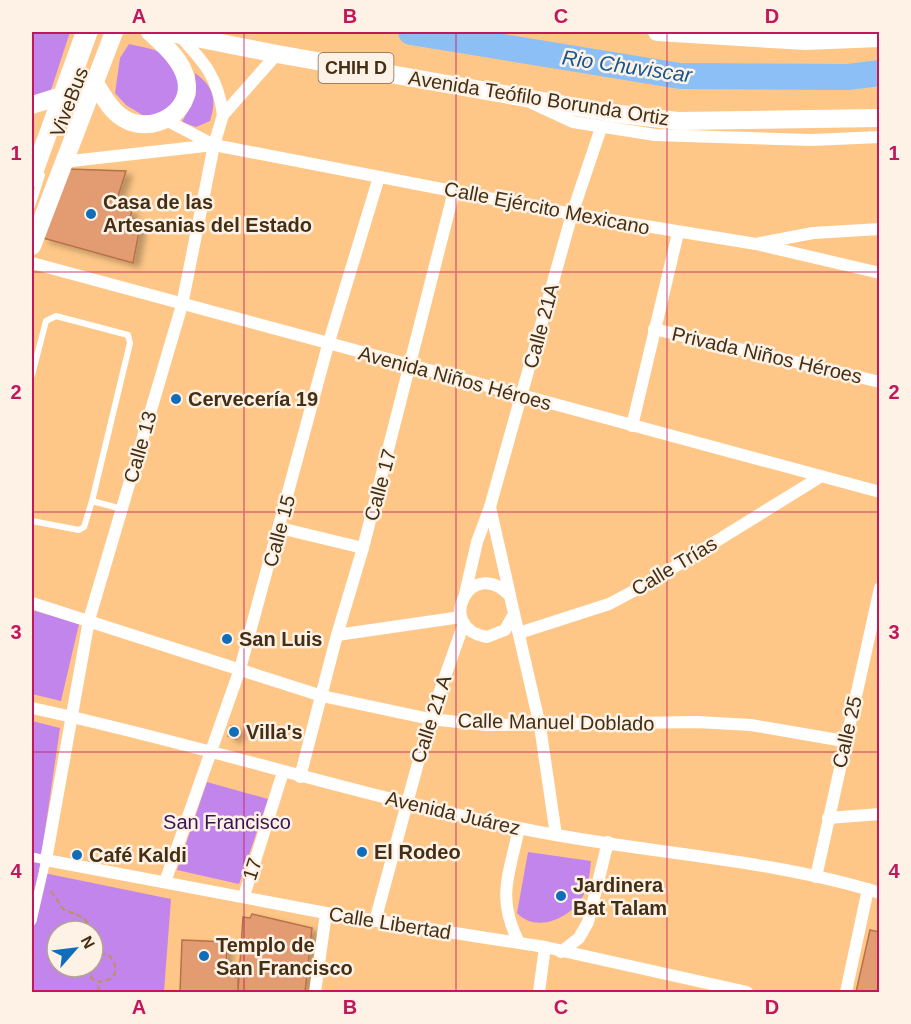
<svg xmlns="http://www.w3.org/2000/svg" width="911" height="1024" font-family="Arial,sans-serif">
	<defs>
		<filter id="shadow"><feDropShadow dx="6" dy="4" stdDeviation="3" flood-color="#0004"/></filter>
	</defs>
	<rect width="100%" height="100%" fill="#fec787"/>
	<!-- green -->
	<g fill="#c285ec" fill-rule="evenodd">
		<path d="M32 32H70L51 90 32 97Z"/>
		<path d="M129 44C140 47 156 48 166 56 180 67 186 94 172 107 164 114 154 115 144 116L126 105 115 93 120 58Z"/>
		<path d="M195 73C214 87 217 99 210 121L196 127 182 122 196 95Z"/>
		<path d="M32 610 79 624 61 701 32 694Z"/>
		<path d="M32 721 60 728 39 872 171 899 164 992H32ZM57 931H93V967H57Z"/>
		<path d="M207 782 268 799 239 884 177 870Z"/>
		<path d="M528 852 591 861C590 871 589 884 584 894 572 918 537 934 517 913Z"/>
	</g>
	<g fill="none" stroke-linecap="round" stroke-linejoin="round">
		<!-- river -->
		<path stroke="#8bbff6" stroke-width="26" d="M411 32 680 76 848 77 880 73"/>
	</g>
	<!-- building -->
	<g fill="#e39b72" stroke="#b6724a" stroke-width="1.5" filter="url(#shadow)">
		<path d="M68 169 126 171 115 206 132 210 130 218 141 221 133 263 43 238Z"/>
		<path d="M231 726 239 729 236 739 228 736Z"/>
		<path d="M252 914 312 928 305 992H238L243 917 250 918Z"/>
		<path d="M870 930 880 932V992H856Z"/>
		<path d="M182 940 227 942 226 969 238 970V992H180Z"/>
	</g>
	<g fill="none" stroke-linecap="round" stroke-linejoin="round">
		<!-- path -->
		<g stroke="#bd925f" stroke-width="2" stroke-dasharray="6 3" stroke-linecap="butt">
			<path d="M51 891 63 909 84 918 93 931"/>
			<path d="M93 932 100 953"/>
			<path d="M88 967 92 979 100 982 110 979 115 974V965L110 956 100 953 93 956"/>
			<path d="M98 992 99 984"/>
		</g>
		<!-- service -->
		<g stroke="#fff" stroke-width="6">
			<path d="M78 79 95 32"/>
			<path d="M32 206 42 175"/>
			<path d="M32 375 46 321 56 316 128 335 130 343 92 501 122 509"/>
			<path d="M32 521 79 530 84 527 92 501"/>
		</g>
		<!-- pedestrian -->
		<path stroke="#fff" stroke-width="9" d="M32 857 46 860 32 921"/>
		<!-- minor -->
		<g stroke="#fff" stroke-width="12">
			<path d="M179 35C204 62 218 77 223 115"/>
			<path d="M277 54 223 115 214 145 182 305 89 620 46 860 326 913 545 947 747 992"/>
			<path d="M532 103 573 122 655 135 811 140 880 137"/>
			<path d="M166 120 214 145 572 214 756 244 880 273"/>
			<path d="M62 162 214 145"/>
			<path d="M760 243 813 233 880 229"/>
			<path d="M32 263 880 492"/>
			<path d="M654 329 880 382"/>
			<path d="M632 426 678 233"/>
			<path d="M490 507 510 595"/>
			<path d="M280 528 363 548"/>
			<path d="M465 594 477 542 490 507 572 214 601 128"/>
			<path d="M32 603 322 696 430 719 487 725 697 722 751 725 844 741"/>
			<path d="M514 614 505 630 487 637C433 628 472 554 510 596L540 726 556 835"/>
			<path d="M519 633 609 604 647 584 820 477"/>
			<path d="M337 635 461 617"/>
			<path d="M32 708C195 743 355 795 519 828 637 853 764 857 880 893"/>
			<path d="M300 777 337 635 363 548 454 191"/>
			<path d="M828 818 880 814"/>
			<path d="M519 828C509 876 496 897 519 943"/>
			<path d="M816 877 880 588"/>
			<path d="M165 882 240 669 328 345 379 177"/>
			<path d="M244 896 283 772"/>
			<path d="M375 921 430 719 464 623"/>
			<path d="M561 952 579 938 588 922 608 842"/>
			<path d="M315 992 326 913"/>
			<path d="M539 992 545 947"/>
			<path d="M846 992 868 889"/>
		</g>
		<!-- primary -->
		<g stroke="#fff" stroke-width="18">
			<path d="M166 32 277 54 611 113 678 121 880 118"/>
			<path d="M657 32 805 41 880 38"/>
			<path d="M94 82C102 94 110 110 123 118 150 136 194 113 186 79 181 59 164 45 150 32"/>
			<path d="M32 105 61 96"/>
			<path d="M32 178 85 32"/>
			<path d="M32 246 114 32"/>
		</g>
	</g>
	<!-- grid -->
	<path fill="none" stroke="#c2185b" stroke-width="1.5" stroke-opacity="0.55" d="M244 32V992M456 32V992M667 32V992M32 272H880M32 512H880M32 752H880"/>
	<!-- markers -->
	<g fill="#106dba" stroke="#fdf2e5" stroke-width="2">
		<circle cx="91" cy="214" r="6"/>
		<circle cx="176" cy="399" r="6"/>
		<circle cx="227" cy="639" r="6"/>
		<circle cx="234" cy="732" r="6"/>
		<circle cx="362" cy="852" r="6"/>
		<circle cx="77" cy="855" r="6"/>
		<circle cx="561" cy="896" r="6"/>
		<circle cx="204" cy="956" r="6"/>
	</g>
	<g text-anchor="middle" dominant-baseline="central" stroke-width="5" stroke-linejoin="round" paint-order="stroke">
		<!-- shield labels -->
		<rect fill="#fdf2e5" stroke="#7c6a53" stroke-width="1.5" x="318.5" y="53" width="75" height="30" rx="4.5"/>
		<g font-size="18" font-weight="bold" fill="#442f14">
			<text x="356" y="68">CHIH D</text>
		</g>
		<!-- street labels -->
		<g font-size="20" fill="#442f14" stroke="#fdf2e5">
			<text transform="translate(539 98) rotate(9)">Avenida Teófilo Borunda Ortiz</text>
			<text transform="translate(69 102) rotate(-69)">ViveBus</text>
			<text transform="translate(547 208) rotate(11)">Calle Ejército Mexicano</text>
			<text transform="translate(541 326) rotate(-75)">Calle 21A</text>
			<text transform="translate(767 355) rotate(13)">Privada Niños Héroes</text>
			<text transform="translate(455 378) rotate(15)">Avenida Niños Héroes</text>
			<text transform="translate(140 447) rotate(-74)">Calle 13</text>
			<text transform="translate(380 485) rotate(-75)">Calle 17</text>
			<text transform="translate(279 531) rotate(-75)">Calle 15</text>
			<text transform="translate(674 566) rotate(-31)">Calle Trías</text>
			<text transform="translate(431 719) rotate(-72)">Calle 21 A</text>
			<text transform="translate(556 722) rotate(1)">Calle Manuel Doblado</text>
			<text transform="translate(847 732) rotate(-77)">Calle 25</text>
			<text transform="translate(453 813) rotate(13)">Avenida Juárez</text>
			<text transform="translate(252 869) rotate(-72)">17</text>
			<text transform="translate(390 923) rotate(9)">Calle Libertad</text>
		</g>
		<!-- poi labels -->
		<g font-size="20" font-weight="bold" fill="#442f14" stroke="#fdf2e5" text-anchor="start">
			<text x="103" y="202">Casa de las<tspan x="103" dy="23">Artesanias del Estado</tspan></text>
			<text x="188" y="399">Cervecería 19</text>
			<text x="239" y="639">San Luis</text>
			<text x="246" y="732">Villa's</text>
			<text x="374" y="852">El Rodeo</text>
			<text x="89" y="855">Café Kaldi</text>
			<text x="573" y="885">Jardinera<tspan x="573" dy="23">Bat Talam</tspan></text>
			<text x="216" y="945">Templo de<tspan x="216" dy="23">San Francisco</tspan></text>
		</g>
		<!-- park labels -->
		<g font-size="20" fill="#3b1253" stroke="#fdf2e5">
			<text x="227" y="822">San Francisco</text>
		</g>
		<!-- water labels -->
		<g font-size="21" font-style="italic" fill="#165791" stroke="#fdf2e5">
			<text transform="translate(627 66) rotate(8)">Rio Chuviscar</text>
		</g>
	</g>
	<!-- border -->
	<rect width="911" height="1024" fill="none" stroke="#fdf2e5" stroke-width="66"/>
	<!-- north arrow -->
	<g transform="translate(75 949) rotate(62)"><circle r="28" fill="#fdf2e5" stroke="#b3a491" stroke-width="1.5"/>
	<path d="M0-4.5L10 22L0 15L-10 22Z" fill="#106dba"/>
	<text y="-9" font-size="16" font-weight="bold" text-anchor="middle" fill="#442f14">N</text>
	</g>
	<rect x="33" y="33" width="845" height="958" fill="none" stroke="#c2185b" stroke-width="2"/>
	<g font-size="20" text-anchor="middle" font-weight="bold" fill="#c2185b">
		<text x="139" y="23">A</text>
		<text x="350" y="23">B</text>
		<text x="561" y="23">C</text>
		<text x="772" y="23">D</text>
		<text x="16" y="160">1</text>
		<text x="894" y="160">1</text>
		<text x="16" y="399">2</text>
		<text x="894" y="399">2</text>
		<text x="16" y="639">3</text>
		<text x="894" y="639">3</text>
		<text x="16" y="878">4</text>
		<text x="894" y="878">4</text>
		<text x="139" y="1014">A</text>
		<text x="350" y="1014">B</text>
		<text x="561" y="1014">C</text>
		<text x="772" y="1014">D</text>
	</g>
</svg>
